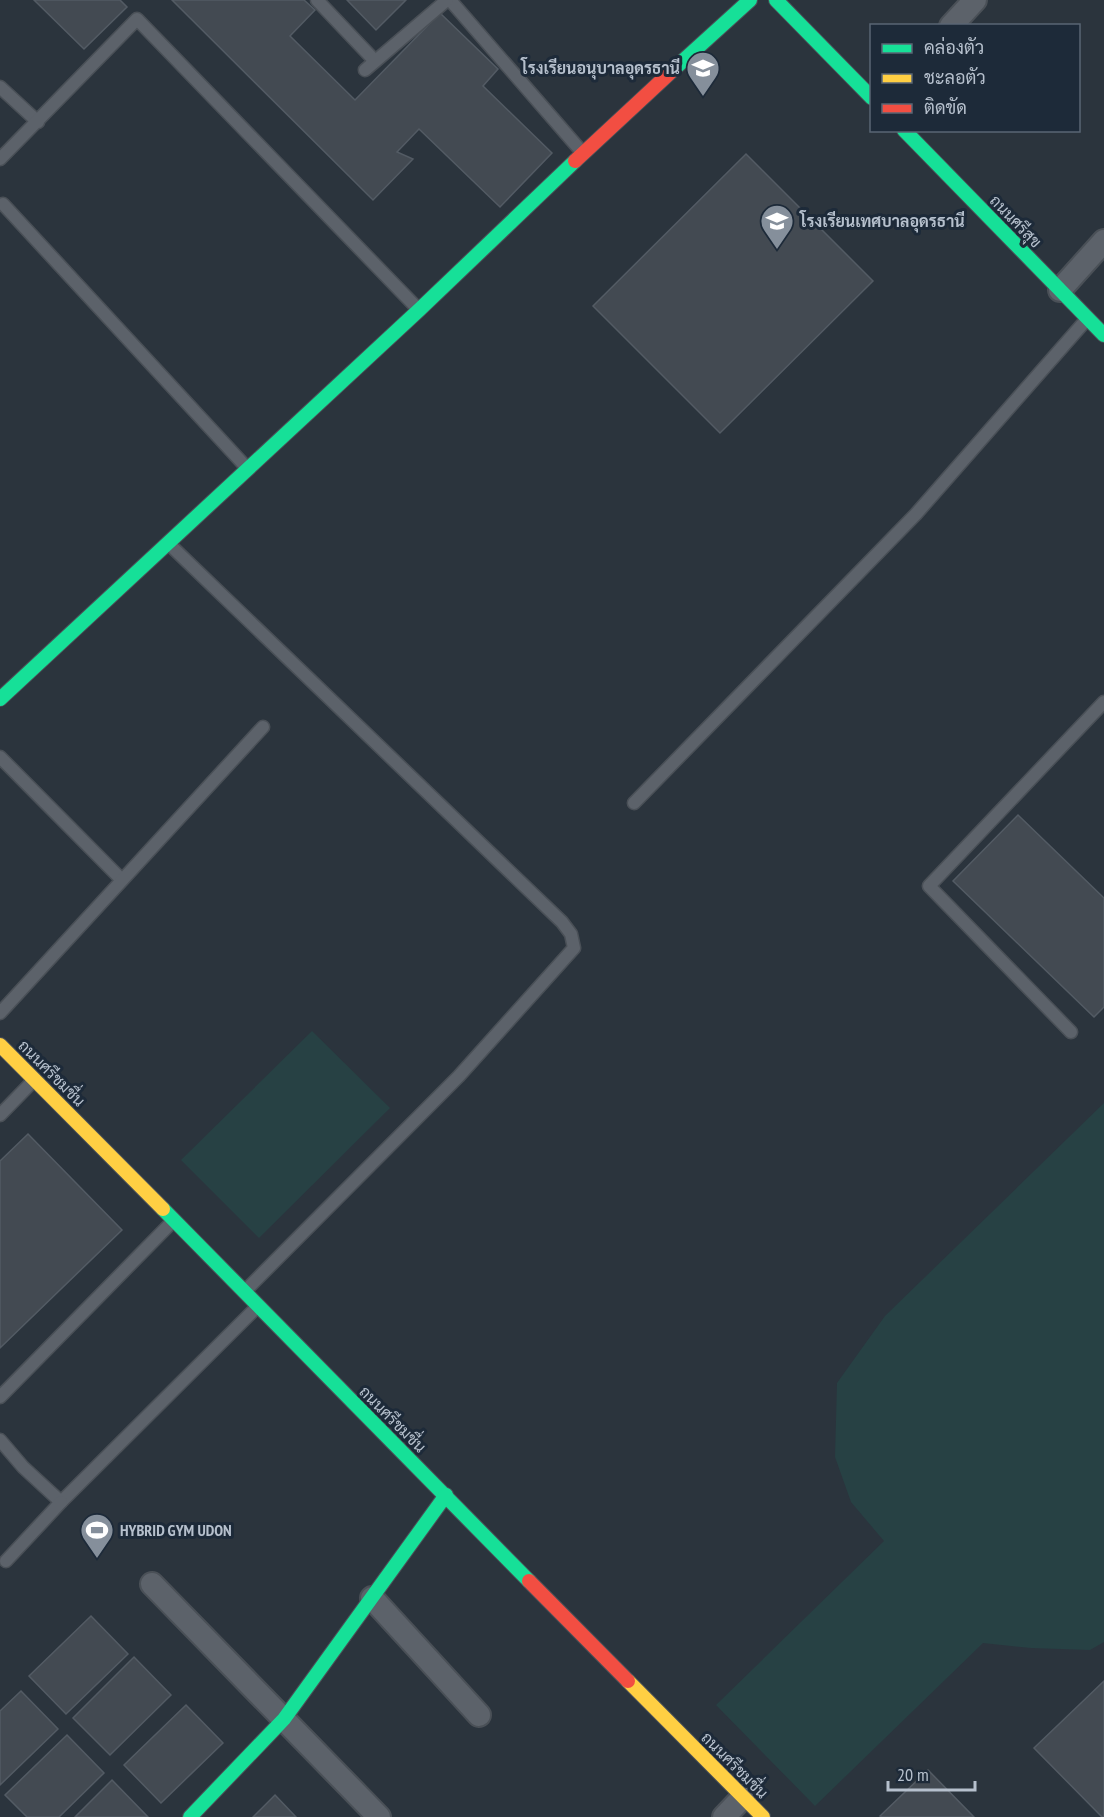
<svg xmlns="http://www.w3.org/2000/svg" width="1104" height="1817" font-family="'PT Sans Narrow',Sarabun,sans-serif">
	<rect width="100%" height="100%" fill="#2b343d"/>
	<!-- green -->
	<g fill="#274144">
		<path d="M312 1031 390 1108 259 1238 181 1160Z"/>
		<path d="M1104 1103V1642L1090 1650 1031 1648 983 1643 815 1806 716 1705 884 1541 851 1502 835 1457 837 1383 885 1316Z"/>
	</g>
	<!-- building -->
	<g fill="#434a52" stroke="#535b64" stroke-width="1.5">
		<path d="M34 0H120L127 7 84 49Z"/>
		<path d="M172 0H304L315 10 290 36 355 100 440 13 498 69 483 86 552 153 500 207 419 129 397 152 413 159 373 200Z"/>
		<path d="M347 0H406L376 30Z"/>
		<path d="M746 154 873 281 720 433 593 306Z"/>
		<path d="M1018 815 1104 898V1007L1094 1017 953 881Z"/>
		<path d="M28 1134 122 1230 0 1348V1161Z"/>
		<path d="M91 1616 128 1654 66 1714 29 1676Z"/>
		<path d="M134 1657 171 1695 110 1755 73 1718Z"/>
		<path d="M1104 1681V1817H1102L1034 1748Z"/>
		<path d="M21 1691 58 1729 0 1785V1711Z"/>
		<path d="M186 1705 223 1743 161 1803 124 1765Z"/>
		<path d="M67 1735 104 1773 59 1817H27L5 1795Z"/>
		<path d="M928 1770 974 1817H882L880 1816Z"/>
		<path d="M112 1780 148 1817H75Z"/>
		<path d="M275 1795 296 1817H253Z"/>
	</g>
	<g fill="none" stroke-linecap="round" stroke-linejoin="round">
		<defs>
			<g id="lane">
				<path d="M317 0 375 61"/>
				<path d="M450 0 582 152"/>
				<path d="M365 70 447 0"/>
				<path d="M0 87 38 122"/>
				<path d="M0 159 137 19 419 310"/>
				<path d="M3 204 247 468"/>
				<path d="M169 544 562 922 571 934 574 948 459 1076 245 1291"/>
				<path d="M0 757 122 880"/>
				<path d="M634 803 916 514 1087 319"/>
				<path d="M0 1013 263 727"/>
				<path d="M1071 1032 929 886 1104 702"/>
				<path d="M0 1115 34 1080"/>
				<path d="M0 1397 173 1221"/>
				<path d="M0 1440 23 1467 61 1502 257 1307"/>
				<path d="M6 1561 61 1502"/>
			</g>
			<g id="street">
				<path d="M951 26 975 0"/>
				<path d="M1060 290 1104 241"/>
				<path d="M152 1584 379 1817"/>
				<path d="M372 1598 479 1715"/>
				<path d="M724 1817 743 1797"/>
			</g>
			<g id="fast">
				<path d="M776 0 872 98"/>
				<path d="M674 69 750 0"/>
				<path d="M904 130 1104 335"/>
				<path d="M0 699 419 310 575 161"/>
				<path d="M163 1209 529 1581"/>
				<path d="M190 1817 284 1719 446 1495"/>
			</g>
			<g id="slow">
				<path d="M0 1045 163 1209"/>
				<path d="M628 1681 763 1817"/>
			</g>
			<g id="jam">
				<path d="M575 161 674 69"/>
				<path d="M529 1581 628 1681"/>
			</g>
		</defs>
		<!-- lane casing -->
		<use href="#lane" stroke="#4a5057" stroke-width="15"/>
		<!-- street casing -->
		<use href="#street" stroke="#4a5057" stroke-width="26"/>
		<!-- fast casing -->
		<use href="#fast" stroke="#4a5057" stroke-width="16"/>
		<!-- slow casing -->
		<use href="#slow" stroke="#4a5057" stroke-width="16"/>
		<!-- jam casing -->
		<use href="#jam" stroke="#4a5057" stroke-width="16"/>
		<!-- lane -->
		<use href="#lane" stroke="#5c626a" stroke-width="12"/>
		<!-- street -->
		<use href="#street" stroke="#5c626a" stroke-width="22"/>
		<!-- fast -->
		<use href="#fast" stroke="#16e098" stroke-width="14"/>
		<!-- slow -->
		<use href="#slow" stroke="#ffcf43" stroke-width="14"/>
		<!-- jam -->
		<use href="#jam" stroke="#f24e42" stroke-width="14"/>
	</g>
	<!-- icons -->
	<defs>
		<symbol id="school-pin" viewBox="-11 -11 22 30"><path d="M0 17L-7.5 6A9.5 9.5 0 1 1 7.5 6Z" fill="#858f9b" stroke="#1d2a39"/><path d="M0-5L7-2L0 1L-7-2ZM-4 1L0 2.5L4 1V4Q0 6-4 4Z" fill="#fff"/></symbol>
		<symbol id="stadium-pin" viewBox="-11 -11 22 30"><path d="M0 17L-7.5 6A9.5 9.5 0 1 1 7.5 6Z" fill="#858f9b" stroke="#1d2a39"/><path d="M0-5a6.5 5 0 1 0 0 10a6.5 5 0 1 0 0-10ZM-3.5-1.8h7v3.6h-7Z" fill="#fff"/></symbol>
	</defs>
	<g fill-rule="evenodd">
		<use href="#school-pin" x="684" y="49" width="38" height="52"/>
		<use href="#school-pin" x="758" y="202" width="38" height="52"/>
		<use href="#stadium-pin" x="78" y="1511" width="38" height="52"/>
	</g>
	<g text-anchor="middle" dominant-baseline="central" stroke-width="6" stroke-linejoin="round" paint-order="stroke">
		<!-- poi labels -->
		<g font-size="16" font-weight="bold" fill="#b6c0cd" stroke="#1d2a39" text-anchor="start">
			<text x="680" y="68" text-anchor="end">โรงเรียนอนุบาลอุดรธานี</text>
			<text x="800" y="221">โรงเรียนเทศบาลอุดรธานี</text>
			<text x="120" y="1530">HYBRID GYM UDON</text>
		</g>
		<!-- street labels -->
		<g font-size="16" fill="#b6c0cd" stroke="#1d2a39">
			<text transform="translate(1016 221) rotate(46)">ถนนศรีสุข</text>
			<text transform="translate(52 1073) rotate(45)">ถนนศรีชมชื่น</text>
			<text transform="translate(393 1419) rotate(45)">ถนนศรีชมชื่น</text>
			<text transform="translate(735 1765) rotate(45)">ถนนศรีชมชื่น</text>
		</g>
	</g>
	<!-- legend -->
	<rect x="870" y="24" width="210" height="108" fill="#1d2a39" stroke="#5a6674" stroke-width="1.5"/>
	<rect x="882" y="44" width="30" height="9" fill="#16e098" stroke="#5a6674" stroke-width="1.5"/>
	<text x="924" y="54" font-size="18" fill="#b6c0cd">คล่องตัว</text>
	<rect x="882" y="74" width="30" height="9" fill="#ffcf43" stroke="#5a6674" stroke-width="1.5"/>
	<text x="924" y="84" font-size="18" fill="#b6c0cd">ชะลอตัว</text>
	<rect x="882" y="104" width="30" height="9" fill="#f24e42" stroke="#5a6674" stroke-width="1.5"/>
	<text x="924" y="114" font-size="18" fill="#b6c0cd">ติดขัด</text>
	<!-- scale -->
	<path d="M888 1781v9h87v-9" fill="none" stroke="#b6c0cd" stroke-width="3"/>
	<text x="897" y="1781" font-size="18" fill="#b6c0cd" stroke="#1d2a39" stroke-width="4.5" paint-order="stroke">20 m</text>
</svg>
